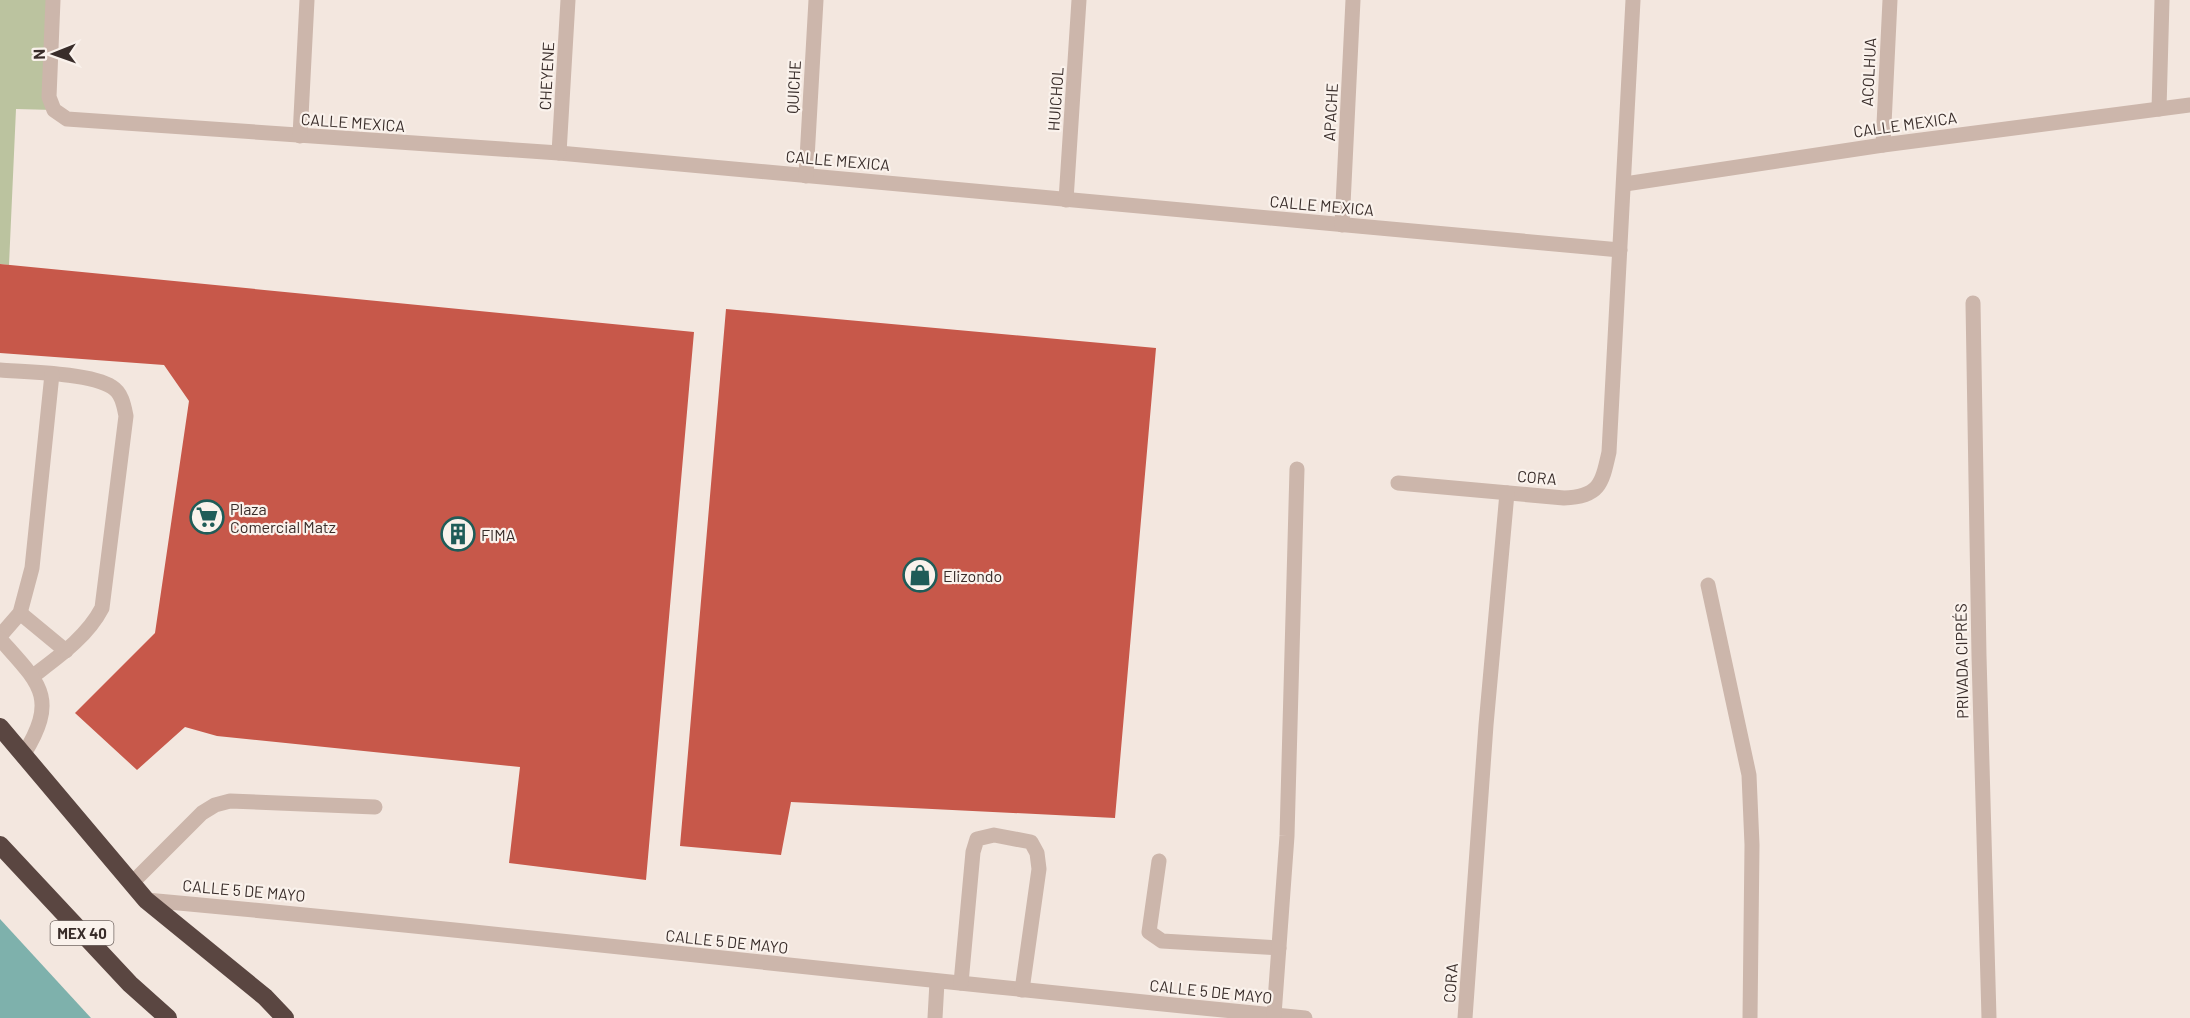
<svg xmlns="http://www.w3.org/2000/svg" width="2190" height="1018" font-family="Barlow,sans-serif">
	<rect width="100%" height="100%" fill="#f3e7df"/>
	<!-- green -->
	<path fill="#bbc39f" d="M0 0H53L54 110 16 109 9 265 0 264Z"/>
	<!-- water -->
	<path fill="#7eb1ac" d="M0 919 91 1018H0Z"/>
	<!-- building -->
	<g fill="#c7584a">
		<path d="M0 264 694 332 646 880 509 863 520 767 217 736 185 727 137 770 75 713 155 633 189 401 164 365 0 353Z"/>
		<path d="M726 309 1156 348 1115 818 791 802 781 855 680 846Z"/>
	</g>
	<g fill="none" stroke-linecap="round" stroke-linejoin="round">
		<!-- minor -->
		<g stroke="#ccb6ab" stroke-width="15">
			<path d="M53 0 49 97 54 110 67 119 559 153 1620 250"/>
			<path d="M2159 109 2162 0"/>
			<path d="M300 136 307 0"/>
			<path d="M1883 145 1890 0"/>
			<path d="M559 153 568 0"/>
			<path d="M806 176 816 0"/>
			<path d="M1625 184 1883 145 2190 105"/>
			<path d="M1066 200 1079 0"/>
			<path d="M1342 225 1353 0"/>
			<path d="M1973 303 1979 656 1989 1018"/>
			<path d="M0 370C27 372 91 373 112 387 122 393 124 406 126 416L102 608C87 637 58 657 33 676"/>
			<path d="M1398 483 1564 498C1600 497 1602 483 1609 452L1633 0"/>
			<path d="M1708 585 1749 775 1752 845 1750 1018"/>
			<path d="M20 613 66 651"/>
			<path d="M0 636 20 613 32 568 52 374"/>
			<path d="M0 639C39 683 59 697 24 754"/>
			<path d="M1159 861 1149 932 1162 941 1279 948"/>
			<path d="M132 883 202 813 215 805 230 801 375 807"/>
			<path d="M146 900C533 935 919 981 1305 1018"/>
			<path d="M961 983 973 852 977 839 994 835 1031 842 1037 853 1039 869 1022 990"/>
			<path d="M1274 1015 1287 836 1297 469"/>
			<path d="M935 1018 937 982"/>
			<path d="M1465 1018 1486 725 1507 493"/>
		</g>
		<!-- highway -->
		<g stroke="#5a4641" stroke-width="18">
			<path d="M0 727 146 900 265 997 285 1018"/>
			<path d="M0 845 130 984 168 1018"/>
		</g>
	</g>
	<!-- icons -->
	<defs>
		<symbol id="supermarket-ring" viewBox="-11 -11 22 22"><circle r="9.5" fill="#faf2ec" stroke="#1f5c58" stroke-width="1.5"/><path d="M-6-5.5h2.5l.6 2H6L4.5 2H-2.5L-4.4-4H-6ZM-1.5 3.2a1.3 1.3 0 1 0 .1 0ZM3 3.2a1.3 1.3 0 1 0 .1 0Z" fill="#1f5c58"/></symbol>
		<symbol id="building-ring" viewBox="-11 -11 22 22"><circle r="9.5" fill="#faf2ec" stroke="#1f5c58" stroke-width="1.5"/><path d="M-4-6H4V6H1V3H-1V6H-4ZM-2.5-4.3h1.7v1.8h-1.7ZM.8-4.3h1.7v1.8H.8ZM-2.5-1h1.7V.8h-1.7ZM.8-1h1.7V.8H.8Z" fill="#1f5c58"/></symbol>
		<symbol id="shop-ring" viewBox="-11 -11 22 22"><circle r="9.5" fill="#faf2ec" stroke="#1f5c58" stroke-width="1.5"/><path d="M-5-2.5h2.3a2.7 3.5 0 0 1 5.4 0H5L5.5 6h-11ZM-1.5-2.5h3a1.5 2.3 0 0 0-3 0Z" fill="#1f5c58"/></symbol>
	</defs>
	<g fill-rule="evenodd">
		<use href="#supermarket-ring" x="188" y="498" width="38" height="38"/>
		<use href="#building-ring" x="439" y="515" width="38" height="38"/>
		<use href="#shop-ring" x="901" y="556" width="38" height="38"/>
	</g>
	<g text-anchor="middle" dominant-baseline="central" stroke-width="4.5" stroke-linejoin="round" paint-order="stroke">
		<!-- shield labels -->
		<rect fill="#faf2ec" stroke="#736864" stroke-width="1.5" x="50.5" y="921" width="63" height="24" rx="4.5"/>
		<g font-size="15" font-weight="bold" fill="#392d2a">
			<text x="82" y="933">MEX 40</text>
		</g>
		<!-- street labels -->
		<g font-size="16" fill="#392d2a" stroke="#faf2ec">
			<text transform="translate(1868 72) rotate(-87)">ACOLHUA</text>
			<text transform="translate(546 76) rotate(-87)">CHEYENE</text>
			<text transform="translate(793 87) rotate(-87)">QUICHE</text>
			<text transform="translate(1055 99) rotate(-86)">HUICHOL</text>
			<text transform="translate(1330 112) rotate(-87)">APACHE</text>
			<text transform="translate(353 122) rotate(4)">CALLE MEXICA</text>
			<text transform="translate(1905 124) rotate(-8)">CALLE MEXICA</text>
			<text transform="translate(838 160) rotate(5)">CALLE MEXICA</text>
			<text transform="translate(1322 205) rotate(5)">CALLE MEXICA</text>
			<text transform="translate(1537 477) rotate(5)">CORA</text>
			<text transform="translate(1961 661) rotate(-91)">PRIVADA CIPRÉS</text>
			<text transform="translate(244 890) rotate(5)">CALLE 5 DE MAYO</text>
			<text transform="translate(727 941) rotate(6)">CALLE 5 DE MAYO</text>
			<text transform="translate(1450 983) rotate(-86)">CORA</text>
			<text transform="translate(1211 991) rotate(6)">CALLE 5 DE MAYO</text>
		</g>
		<!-- poi labels -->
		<g font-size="16" fill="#392d2a" stroke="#faf2ec" text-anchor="start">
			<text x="230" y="508">Plaza<tspan x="230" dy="18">Comercial Matz</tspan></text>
			<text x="481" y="534">FIMA</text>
			<text x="943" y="575">Elizondo</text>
		</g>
	</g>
	<!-- north arrow -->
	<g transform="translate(54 54) rotate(269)" stroke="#faf2ec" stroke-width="4.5" paint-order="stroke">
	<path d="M0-4.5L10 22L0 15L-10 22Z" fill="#392d2a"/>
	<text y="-9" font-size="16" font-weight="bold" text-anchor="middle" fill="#392d2a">N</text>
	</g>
</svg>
